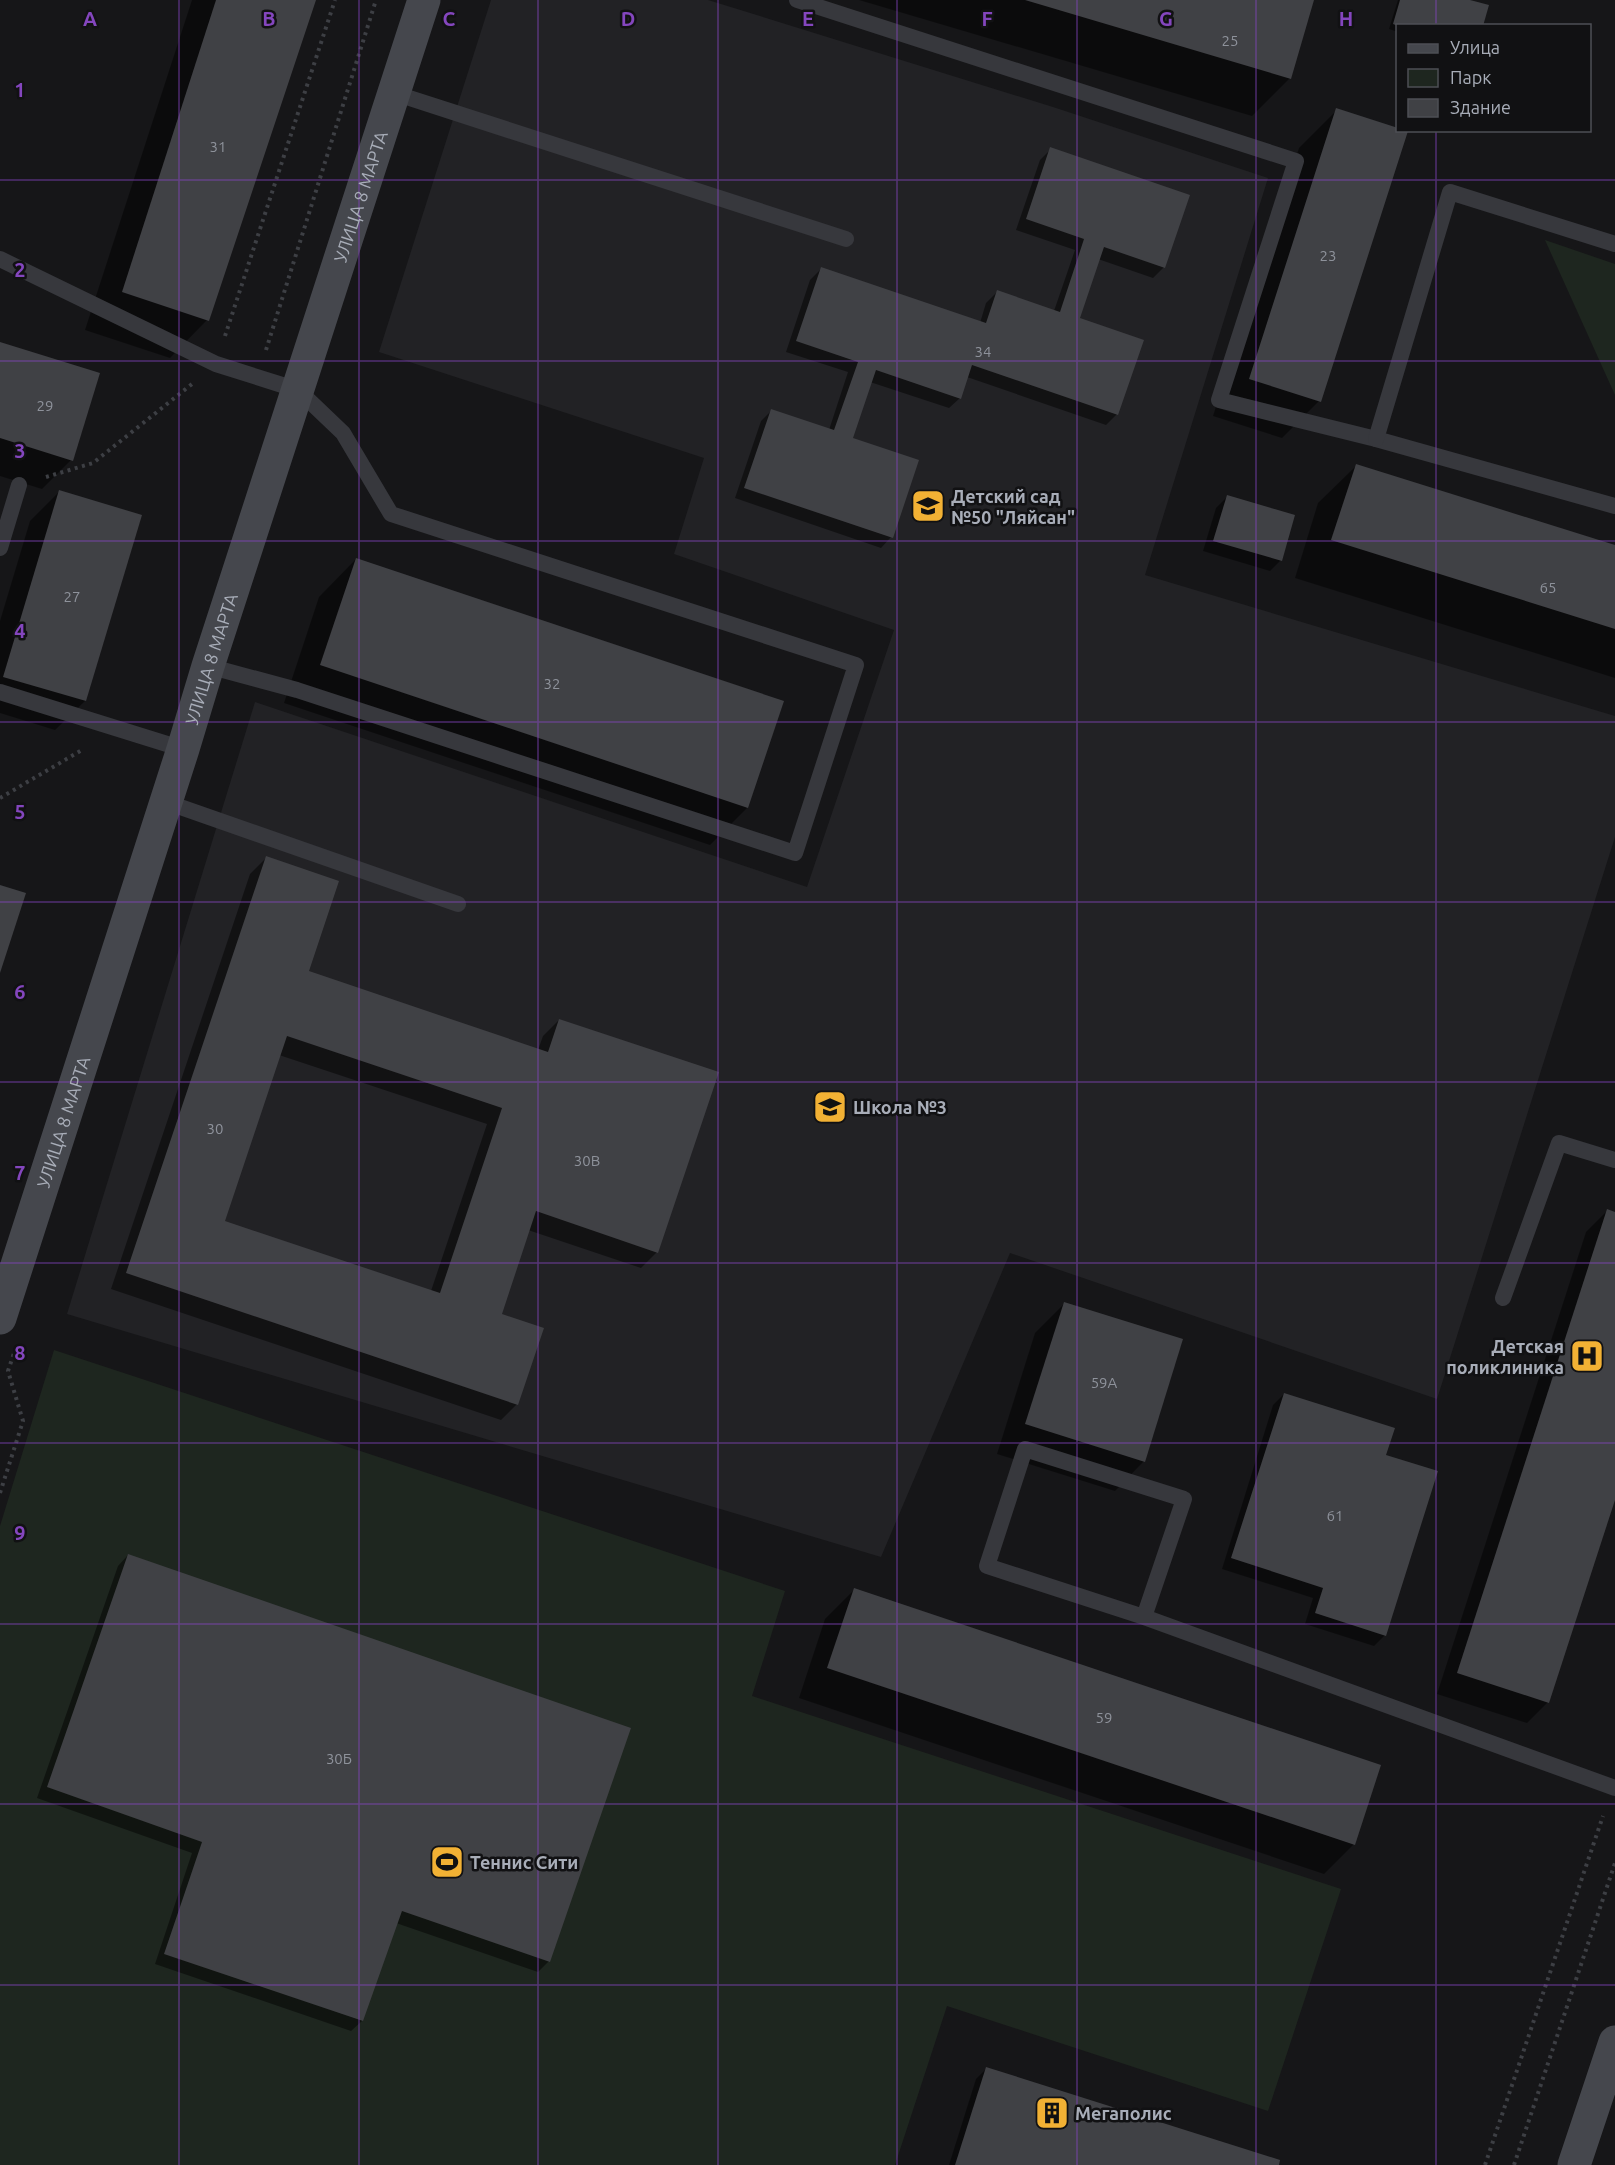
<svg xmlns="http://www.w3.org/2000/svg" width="1615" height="2165" font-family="Ubuntu,sans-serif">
	<rect width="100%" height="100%" fill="#161618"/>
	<!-- built -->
	<path fill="#222225" d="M491 0H708L1053 107 1268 178 1145 575 1615 716V837L1437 1399 1010 1253 881 1557 67 1314 255 702 807 887 894 630 674 554 704 458 379 352Z"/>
	<!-- green -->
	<g fill="#1e261f">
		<path d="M1545 240 1615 264V395Z"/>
		<path d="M54 1350 785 1591 752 1696 1341 1889 1268 2111 947 2006 895 2165H0V1526Z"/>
	</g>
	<!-- shadow -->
	<g fill="#0007" fill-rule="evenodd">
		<path d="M192 0H315L207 320 170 358 85 330Z"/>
		<path d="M859 0H1313L1290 78 1252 116Z"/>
		<path d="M1398 0H1465L1398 26V32L1389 29Z"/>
		<path d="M1337 110 1319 401 1282 438 1213 416 1299 148Z"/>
		<path d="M1051 149 1164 267 1153 278 1098 259 1078 319 1117 414 1106 425 967 377 960 398 949 408 870 382 851 439 891 537 881 548 735 498 761 421 772 410 829 430 848 372 786 352 810 280 821 269 980 323 986 303 997 292 1054 311 1075 250 1016 230 1040 160Z"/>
		<path d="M0 343 71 460 42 489 0 476Z"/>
		<path d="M1356 466 1615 546V678L1295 578 1318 503Z"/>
		<path d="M59 492 140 516 85 701 55 730 0 713V621L30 521Z"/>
		<path d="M1227 497 1281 560 1270 571 1203 551 1216 508Z"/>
		<path d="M356 559 747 808 710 845 284 703 319 597Z"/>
		<path d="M266 858 307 972 538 1050 543 1036 559 1020 657 1252 641 1268 528 1230 500 1314 517 1404 501 1420 111 1289 250 874ZM279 1055 487 1124 431 1291 223 1222Z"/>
		<path d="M1607 1211 1615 1213V1495L1548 1702 1527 1723 1437 1694 1586 1232Z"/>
		<path d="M1064 1304 1144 1461 1115 1491 997 1454 1035 1333Z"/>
		<path d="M1284 1394 1384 1456 1385 1635 1374 1646 1305 1624 1313 1598 1222 1569 1273 1405Z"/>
		<path d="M128 1555 549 1961 538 1972 396 1923 362 2021 351 2031 155 1964 192 1853 37 1798 118 1566Z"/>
		<path d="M854 1590 1379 1766 1353 1845 1324 1874 799 1698 825 1619Z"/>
		<path d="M987 2068 1277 2165H949L976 2079Z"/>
	</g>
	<!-- building -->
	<g fill="#404145" fill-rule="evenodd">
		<path d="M216 0H316L209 321 122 292Z"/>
		<path d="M1025 0H1314L1291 79Z"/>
		<path d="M1400 0H1470L1489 5 1483 26H1398L1393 24Z"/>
		<path d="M1336 108 1398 128V130L1408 131 1321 402 1249 379Z"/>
		<path d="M1050 147 1190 195 1165 268 1104 247 1080 318 1144 340 1118 415 972 365 961 399 876 370 853 438 919 460 893 538 744 488 771 409 834 430 858 362 796 341 821 267 986 323 997 290 1060 312 1084 239 1026 219Z"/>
		<path d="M0 342 100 373 73 461 0 438Z"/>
		<path d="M1356 464 1615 545V629L1331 540Z"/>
		<path d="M59 490 142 515 86 701 3 677Z"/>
		<path d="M1227 495 1295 515 1282 561 1213 541Z"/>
		<path d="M356 558 784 701 748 808 320 665Z"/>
		<path d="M266 856 339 881 309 971 548 1052 559 1019 719 1072 658 1253 536 1211 502 1314 544 1328 518 1405 126 1273ZM287 1036 502 1108 440 1293 225 1221Z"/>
		<path d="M0 885 26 893 0 973Z"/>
		<path d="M1607 1209 1615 1212V1500L1549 1703 1457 1673Z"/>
		<path d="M1064 1302 1183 1339 1145 1462 1025 1424Z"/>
		<path d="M1284 1393 1395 1428 1386 1455 1438 1471 1386 1636 1315 1613 1323 1588 1231 1558Z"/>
		<path d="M128 1554 631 1728 550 1962 402 1911 363 2021 164 1954 202 1842 47 1787Z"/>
		<path d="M854 1588 1381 1765 1355 1845 827 1668Z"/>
		<path d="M986 2067 1280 2160 1279 2165H955Z"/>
	</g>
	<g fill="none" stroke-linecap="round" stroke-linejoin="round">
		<!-- path -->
		<g stroke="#3d3f44" stroke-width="4" stroke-dasharray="3 4.5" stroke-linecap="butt">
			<path d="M225 336 335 0"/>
			<path d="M266 350 376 0"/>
			<path d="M46 477 93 463 192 384"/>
			<path d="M0 798 82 750"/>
			<path d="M0 1493 23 1421 8 1371 14 1353"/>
			<path d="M1485 2165 1603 1816"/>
			<path d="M1514 2165 1615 1863"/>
		</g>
		<!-- lane -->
		<g stroke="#37383d" stroke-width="16">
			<path d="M797 0 1296 161 1219 400 1376 439 1615 506"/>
			<path d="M394 93 846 239"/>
			<path d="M0 259 216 364 298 390 343 433 391 514 856 665 795 853 297 690 208 666"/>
			<path d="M1376 439 1450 192 1615 244"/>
			<path d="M0 548 19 485"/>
			<path d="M0 692 183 749"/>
			<path d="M166 802 458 904"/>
			<path d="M1503 1298 1559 1143 1615 1160"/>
			<path d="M1144 1617 1184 1499 1025 1449 987 1566 1144 1617 1615 1788"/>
		</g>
		<!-- secondary -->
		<g stroke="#45474d" stroke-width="33">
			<path id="s1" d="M0 1318 183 749 208 666 424 0"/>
			<path d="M1574 2165 1615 2042"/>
		</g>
	</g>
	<!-- grid -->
	<path fill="none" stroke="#8446be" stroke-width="1.5" stroke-opacity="0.55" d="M179 0V2165M359 0V2165M538 0V2165M718 0V2165M897 0V2165M1077 0V2165M1256 0V2165M1436 0V26M1436 130V2165M0 180H1615M0 361H1615M0 541H1615M0 722H1615M0 902H1615M0 1082H1615M0 1263H1615M0 1443H1615M0 1624H1615M0 1804H1615M0 1985H1615"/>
	<!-- icons -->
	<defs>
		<symbol id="school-square" viewBox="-11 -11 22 22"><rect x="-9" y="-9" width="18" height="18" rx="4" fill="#f2b134" stroke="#111113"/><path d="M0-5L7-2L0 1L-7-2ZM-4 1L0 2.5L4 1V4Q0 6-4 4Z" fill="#111"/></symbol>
		<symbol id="hospital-square" viewBox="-11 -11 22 22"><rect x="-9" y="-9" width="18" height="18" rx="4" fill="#f2b134" stroke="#111113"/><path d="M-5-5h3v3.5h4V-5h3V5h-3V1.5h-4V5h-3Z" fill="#111"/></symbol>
		<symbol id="stadium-square" viewBox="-11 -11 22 22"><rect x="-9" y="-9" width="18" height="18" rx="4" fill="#f2b134" stroke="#111113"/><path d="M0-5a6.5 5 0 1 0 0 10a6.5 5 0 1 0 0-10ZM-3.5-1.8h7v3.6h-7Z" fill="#111"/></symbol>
		<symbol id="building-square" viewBox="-11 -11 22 22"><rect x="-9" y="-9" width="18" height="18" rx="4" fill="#f2b134" stroke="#111113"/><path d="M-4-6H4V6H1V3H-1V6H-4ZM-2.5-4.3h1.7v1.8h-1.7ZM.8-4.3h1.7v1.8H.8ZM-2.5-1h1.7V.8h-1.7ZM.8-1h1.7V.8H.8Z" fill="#111"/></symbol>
	</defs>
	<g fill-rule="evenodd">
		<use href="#school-square" x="909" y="487" width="38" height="38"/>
		<use href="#school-square" x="811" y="1088" width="38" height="38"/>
		<use href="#hospital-square" x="1568" y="1337" width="38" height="38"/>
		<use href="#stadium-square" x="428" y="1843" width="38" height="38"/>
		<use href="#building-square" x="1033" y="2094" width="38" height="38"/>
	</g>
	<g text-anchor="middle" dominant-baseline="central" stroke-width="5" stroke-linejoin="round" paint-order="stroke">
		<!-- number labels -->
		<g font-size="15" fill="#8e929b">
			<text x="1230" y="40">25</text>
			<text x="218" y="146">31</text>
			<text x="1328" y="255">23</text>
			<text x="983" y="351">34</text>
			<text x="45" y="405">29</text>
			<text x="1548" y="587">65</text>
			<text x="72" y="596">27</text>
			<text x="552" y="683">32</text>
			<text x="215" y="1128">30</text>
			<text x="587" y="1160">30В</text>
			<text x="1104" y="1382">59А</text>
			<text x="1335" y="1515">61</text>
			<text x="1104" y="1717">59</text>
			<text x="339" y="1758">30Б</text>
		</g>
		<!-- street labels -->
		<g font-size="18" fill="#a8adb8" stroke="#111113">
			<text stroke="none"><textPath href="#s1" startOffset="1178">УЛИЦА 8 МАРТА</textPath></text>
			<text stroke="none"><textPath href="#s1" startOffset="692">УЛИЦА 8 МАРТА</textPath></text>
			<text stroke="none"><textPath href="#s1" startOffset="206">УЛИЦА 8 МАРТА</textPath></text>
		</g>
		<!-- poi labels -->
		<g font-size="18" font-weight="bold" fill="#a8adb8" stroke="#111113" text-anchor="start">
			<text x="951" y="496">Детский сад<tspan x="951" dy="21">№50 "Ляйсан"</tspan></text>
			<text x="853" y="1107">Школа №3</text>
			<text x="1564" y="1346" text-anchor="end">Детская<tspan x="1564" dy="21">поликлиника</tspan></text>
			<text x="470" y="1862">Теннис Сити</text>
			<text x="1075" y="2113">Мегаполис</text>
		</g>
	</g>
	<g font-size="20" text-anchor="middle" font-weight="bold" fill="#8446be" stroke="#111113" stroke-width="5" stroke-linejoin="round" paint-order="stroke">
		<text x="90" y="26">A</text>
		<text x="269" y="26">B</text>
		<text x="449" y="26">C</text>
		<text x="628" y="26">D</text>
		<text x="808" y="26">E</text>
		<text x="987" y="26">F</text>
		<text x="1166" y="26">G</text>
		<text x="1346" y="26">H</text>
		<text x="20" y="97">1</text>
		<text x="20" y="277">2</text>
		<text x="20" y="458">3</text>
		<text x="20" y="638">4</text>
		<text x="20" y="819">5</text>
		<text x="20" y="999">6</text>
		<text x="20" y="1180">7</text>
		<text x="20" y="1360">8</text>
		<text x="20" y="1540">9</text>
	</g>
	<!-- legend -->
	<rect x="1396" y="24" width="195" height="108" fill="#111113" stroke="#4d4f55" stroke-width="1.5"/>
	<rect x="1408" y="44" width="30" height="9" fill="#45474d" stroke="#4d4f55" stroke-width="1.5"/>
	<text x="1450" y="54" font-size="18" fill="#a8adb8">Улица</text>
	<rect x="1408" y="69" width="30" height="18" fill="#1e261f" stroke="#4d4f55" stroke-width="1.5"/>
	<text x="1450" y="84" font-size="18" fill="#a8adb8">Парк</text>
	<rect x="1408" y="99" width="30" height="18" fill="#404145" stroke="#4d4f55" stroke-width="1.5"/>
	<text x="1450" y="114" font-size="18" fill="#a8adb8">Здание</text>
</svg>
